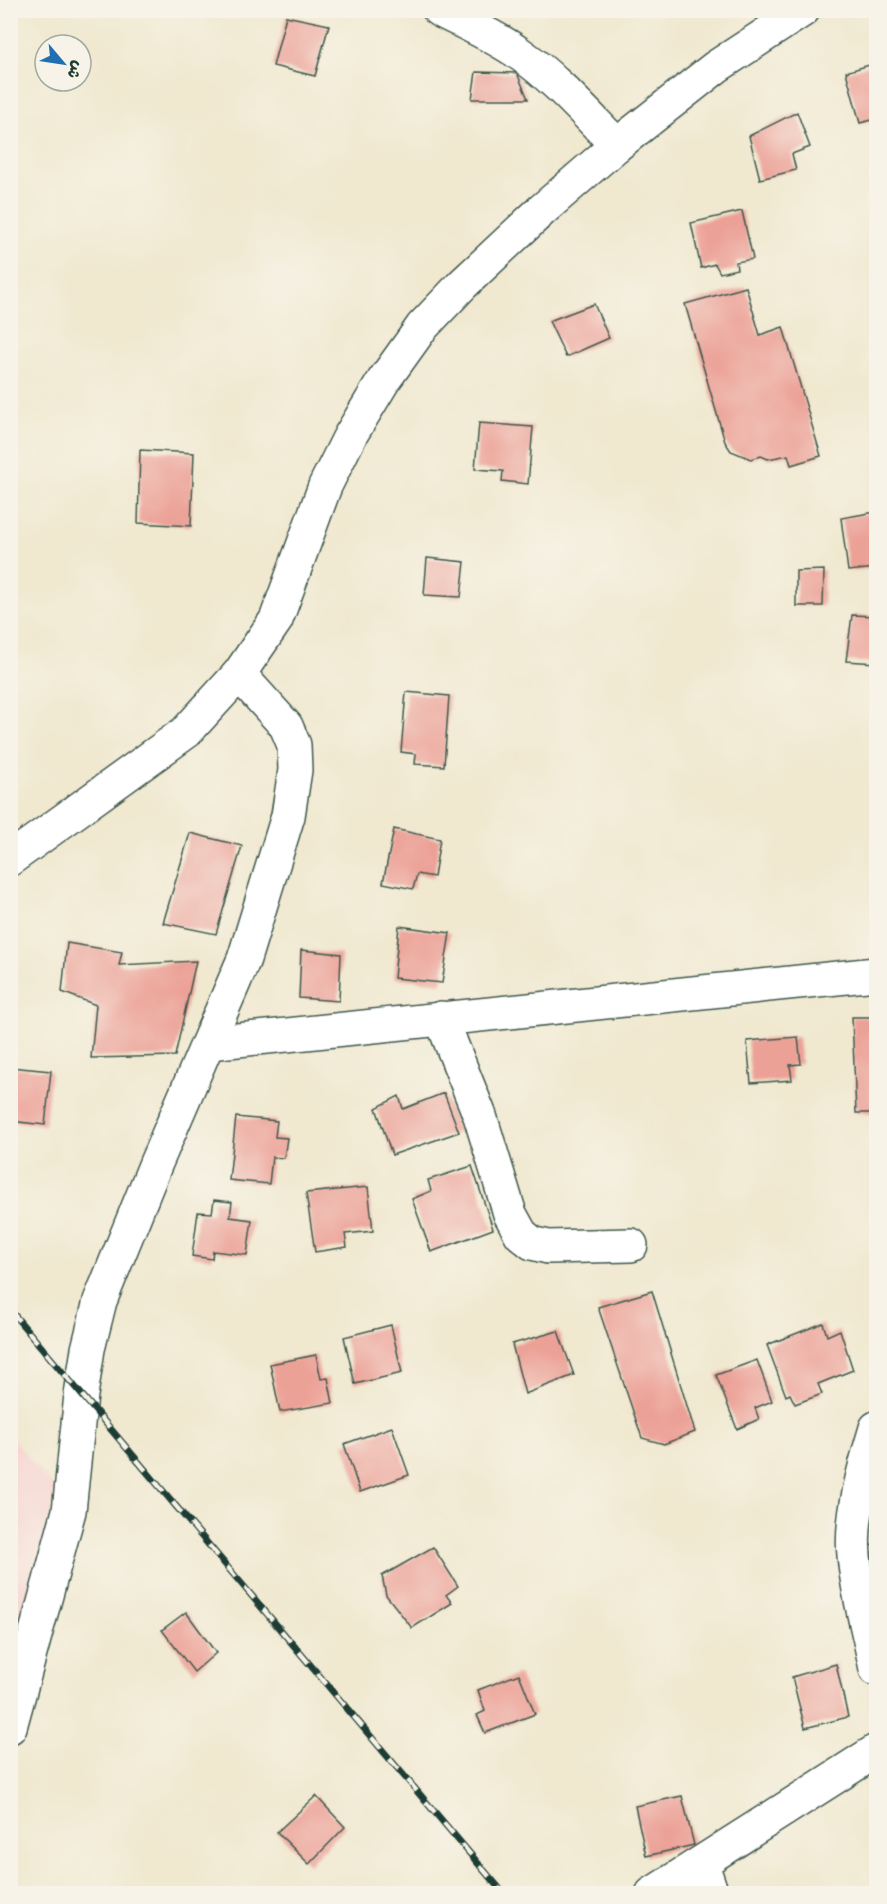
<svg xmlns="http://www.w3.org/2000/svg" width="887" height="1904" font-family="'Indie Flower','Playpen Sans Arabic',sans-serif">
	<rect width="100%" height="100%" fill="#f7f3e8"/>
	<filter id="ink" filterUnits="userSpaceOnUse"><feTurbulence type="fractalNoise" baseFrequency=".0167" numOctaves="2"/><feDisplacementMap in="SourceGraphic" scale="12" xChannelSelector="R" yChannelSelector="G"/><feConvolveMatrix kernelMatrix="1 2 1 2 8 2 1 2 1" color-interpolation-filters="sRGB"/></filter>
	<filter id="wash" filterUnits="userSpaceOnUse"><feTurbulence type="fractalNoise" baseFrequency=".008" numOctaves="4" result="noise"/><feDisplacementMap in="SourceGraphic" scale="24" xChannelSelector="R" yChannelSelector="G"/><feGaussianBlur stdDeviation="1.35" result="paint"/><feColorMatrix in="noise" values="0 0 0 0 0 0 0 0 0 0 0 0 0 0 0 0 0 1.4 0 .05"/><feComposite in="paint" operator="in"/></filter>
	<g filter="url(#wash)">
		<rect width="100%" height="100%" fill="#f0e8cf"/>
		<!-- built -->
		<path fill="#f7d0cd" d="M11 1437 64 1499 11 1685Z"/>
		<g id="blocks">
			<!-- building -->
			<g fill="#eca197">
				<path d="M286 16 329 25 315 76 273 66Z"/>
				<path d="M876 63V119L860 123 846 72Z"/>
				<path d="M476 72 517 73 528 99H472Z"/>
				<path d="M797 112 810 147 792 154 796 170 760 179 749 136Z"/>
				<path d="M742 211 753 259 736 262 737 269 720 273 715 264 701 268 691 223Z"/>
				<path d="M746 287 760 335 783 327 821 456 791 465 788 455 768 459 761 456 751 459 731 451 725 442 685 304Z"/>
				<path d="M594 304 609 338 566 357 549 321Z"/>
				<path d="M479 423 533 427 528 484 502 481 503 471 475 469Z"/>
				<path d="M140 450 194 453 191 526 138 523Z"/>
				<path d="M876 512V568L848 571 841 518Z"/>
				<path d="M427 558 465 562 461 597 424 595Z"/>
				<path d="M824 570 823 606H796V571Z"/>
				<path d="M852 615 876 616V663L846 661Z"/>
				<path d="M406 692 449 696 444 766 415 764 416 754 401 752Z"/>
				<path d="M394 829 440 839 434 877 417 874 413 889 383 883Z"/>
				<path d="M190 833 242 846 216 934 163 923Z"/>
				<path d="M399 926 450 933 442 983 394 978Z"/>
				<path d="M67 943 122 952 119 965 196 961 175 1056 91 1058 96 1005 62 992Z"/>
				<path d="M301 950 341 954 339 1001 299 998Z"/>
				<path d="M852 1017H876V1113H856Z"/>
				<path d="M798 1037 801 1064 790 1065 792 1080 751 1083 747 1041Z"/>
				<path d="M10 1067 51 1071 45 1125 10 1121Z"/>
				<path d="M444 1093 459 1132 392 1155 376 1108 399 1096 403 1109Z"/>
				<path d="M236 1117 277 1121 275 1137 287 1138 284 1158 272 1157 269 1184 229 1180Z"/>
				<path d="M472 1166 493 1229 431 1252 412 1199 431 1191 428 1180Z"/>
				<path d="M368 1187 373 1231 345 1234 347 1247 315 1252 306 1193Z"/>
				<path d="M214 1200 232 1202 230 1217 252 1220 247 1255 213 1251 212 1259 192 1256 198 1212 212 1213Z"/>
				<path d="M652 1291 695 1432 664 1444 642 1438 598 1307Z"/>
				<path d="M823 1323 827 1336 840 1330 853 1370 818 1384 822 1394 795 1404 790 1394 786 1396 767 1345Z"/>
				<path d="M391 1325 402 1373 355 1384 344 1337Z"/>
				<path d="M558 1331 574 1375 525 1394 512 1344Z"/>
				<path d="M316 1355 321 1379 328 1378 333 1403 280 1412 270 1364Z"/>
				<path d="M757 1360 772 1401 755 1408 759 1419 737 1429 716 1375Z"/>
				<path d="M392 1427 409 1475 360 1492 344 1444Z"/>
				<path d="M876 1544V1568L869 1546Z"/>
				<path d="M433 1547 458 1586 446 1595 452 1603 412 1628 386 1595 382 1576Z"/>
				<path d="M186 1612 216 1653 194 1672 162 1630Z"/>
				<path d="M836 1664 848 1717 805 1728 792 1677Z"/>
				<path d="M519 1674 535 1714 485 1733 477 1715 485 1711 478 1690Z"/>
				<path d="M316 1796 345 1827 309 1864 277 1832Z"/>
				<path d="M682 1796 694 1845 646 1856 635 1806Z"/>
			</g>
		</g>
	</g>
	<g filter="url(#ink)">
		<use href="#blocks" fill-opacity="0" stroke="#3e574b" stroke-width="1.5"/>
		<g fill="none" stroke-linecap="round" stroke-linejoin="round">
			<defs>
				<g id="minor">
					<path d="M439 10C466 24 495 36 520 54 556 79 586 114 617 145"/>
					<path d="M10 859 186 732 239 674 276 620 325 486 350 436 384 380 422 327 463 284 542 210 617 145 716 67 803 10"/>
					<path d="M441 1018 480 1116 510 1214 521 1234 532 1243 548 1247 631 1245"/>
					<path d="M209 1043 876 974"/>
					<path d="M876 1428C865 1464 850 1517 854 1555 857 1593 869 1632 876 1669"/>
					<path d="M10 1727 69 1511 81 1395 88 1349 100 1301 156 1163 244 959 288 816 295 770 294 745 286 726 239 674"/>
					<path d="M702 1864 712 1894"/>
					<path d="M652 1894 876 1751"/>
				</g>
			</defs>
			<!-- minor casing -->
			<use href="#minor" stroke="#3e574b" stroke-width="36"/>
			<!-- minor -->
			<use href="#minor" stroke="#fff" stroke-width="33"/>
			<defs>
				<path id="rail" d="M10 1310 504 1894"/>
			</defs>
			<!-- rail casing -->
			<use href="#rail" stroke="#1f3d34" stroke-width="7"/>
			<!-- rail -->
			<use href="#rail" stroke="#f7f3e8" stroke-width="4.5" stroke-dasharray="14" stroke-linecap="butt"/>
		</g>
	</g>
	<!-- margin -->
	<rect width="887" height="1904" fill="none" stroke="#f7f3e8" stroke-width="36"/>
	<!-- north arrow -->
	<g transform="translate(63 63) rotate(119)"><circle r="28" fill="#f7f3e8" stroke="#a1aaa0" stroke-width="1.5"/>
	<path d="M0-4.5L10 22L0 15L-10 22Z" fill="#1f6fb2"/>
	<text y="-9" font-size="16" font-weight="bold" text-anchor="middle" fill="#1f3d34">ش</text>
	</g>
</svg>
